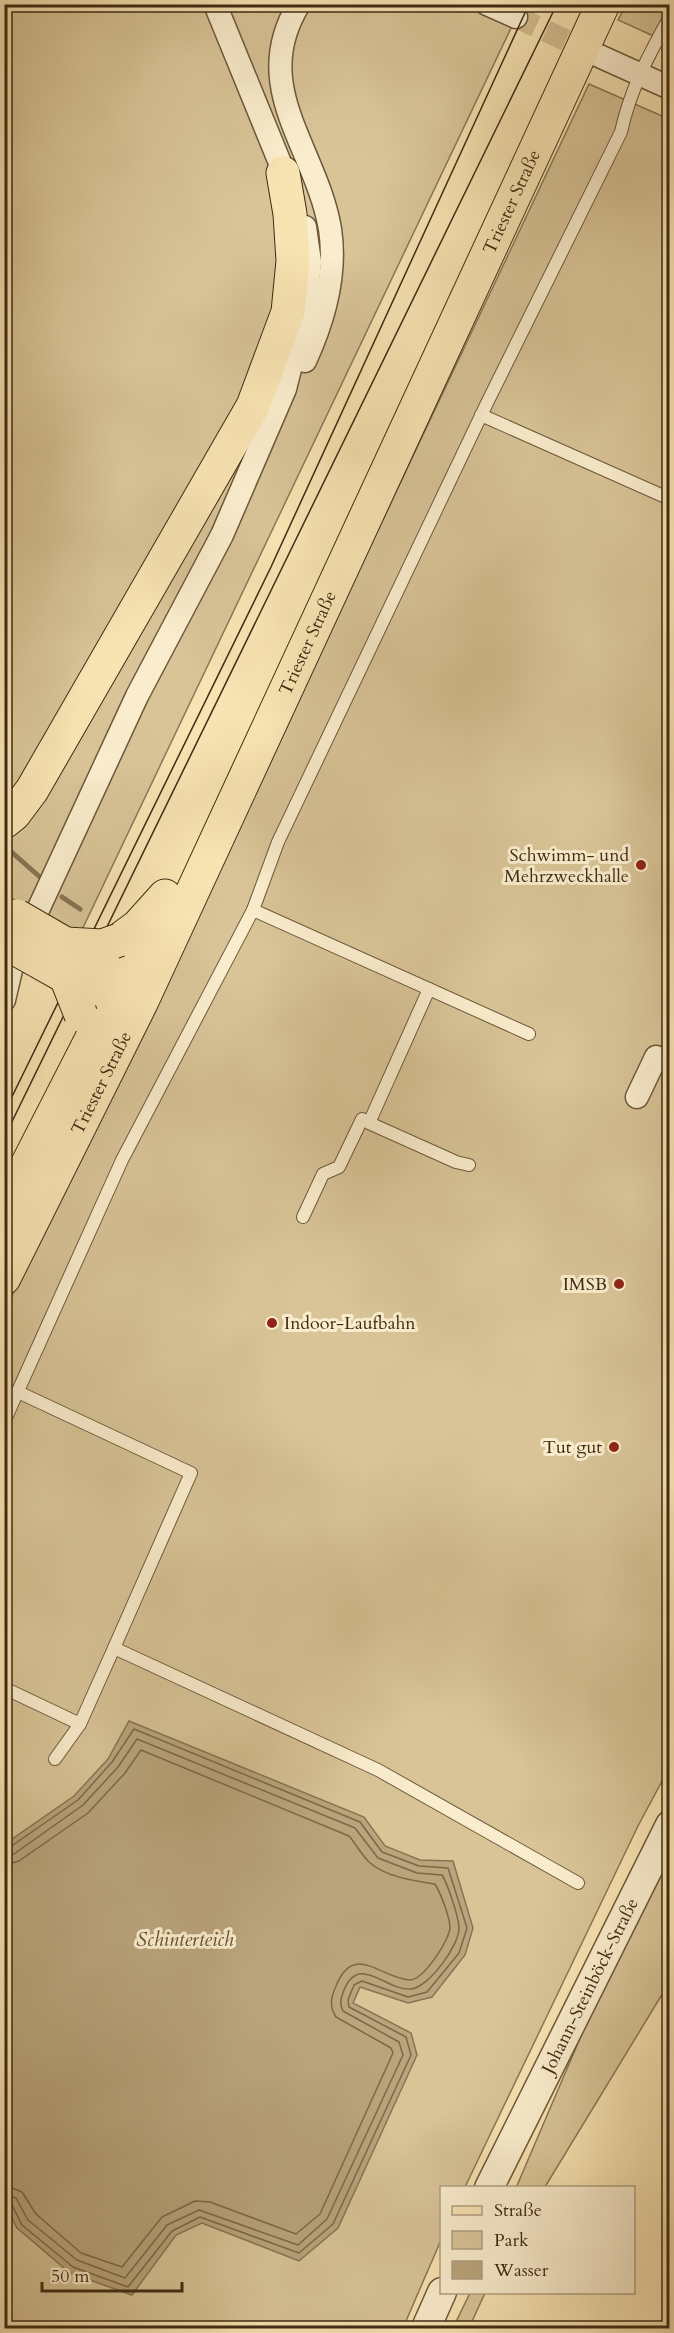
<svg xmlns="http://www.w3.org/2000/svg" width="674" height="2333" font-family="Cardo,serif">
	<rect width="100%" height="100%" fill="#f8e3b2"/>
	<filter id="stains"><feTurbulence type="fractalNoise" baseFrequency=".00333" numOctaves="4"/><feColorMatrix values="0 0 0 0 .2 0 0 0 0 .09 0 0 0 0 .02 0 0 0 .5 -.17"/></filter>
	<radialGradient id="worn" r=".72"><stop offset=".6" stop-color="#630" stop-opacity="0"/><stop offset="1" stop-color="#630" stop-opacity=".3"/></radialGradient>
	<!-- green -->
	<g fill="#d8c497" stroke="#8b7855" stroke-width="1.5">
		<path d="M4 5H522L80 934 5 895Z"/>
		<path d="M626 5H669V43L618 20Z"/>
		<path d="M589 84 669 119V1768L638 1826 465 2187 442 2188 441 2240 403 2328H5L4 1312 149 1014Z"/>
		<path d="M669 1855V1983L545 2187 516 2188 590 2015Z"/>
		<path d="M470 2293H485L469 2328H453Z"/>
	</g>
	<!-- water -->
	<path fill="#b9a47c" stroke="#887452" stroke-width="1.5" d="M129 1721 364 1817 385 1846 420 1860 453 1861 473 1928 465 1955 432 1997 408 2003 360 1987 353 2003 411 2033 417 2055 338 2228 299 2261 202 2223 176 2235 132 2295 70 2273 17 2228 4 2203 5 1844 74 1796 108 1759Z"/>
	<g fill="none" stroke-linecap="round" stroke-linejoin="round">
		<!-- shore -->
		<g stroke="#7c6848" stroke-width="1.5">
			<path d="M4 1848 10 1847 78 1800 112 1762 134 1729 360 1822 382 1852 419 1866 448 1868 467 1928 459 1953 427 1992 408 1997 362 1981 354 1985 348 2000 349 2007 406 2037 411 2055 333 2224 299 2253 200 2217 172 2231 128 2287 73 2267 22 2225 12 2205 4 2202"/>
			<path d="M4 1856 14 1854 83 1805 118 1767 137 1739 355 1828 378 1858 417 1873 442 1875C448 1885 458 1915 459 1927 460 1945 428 1988 411 1989 386 1991 359 1953 344 1990 341 1998 339 2003 343 2011L399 2042 403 2055 327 2219 298 2245 199 2210 167 2225 125 2278 77 2260 28 2220 16 2198 4 2194"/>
			<path d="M4 1865 19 1861 88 1813 125 1773 141 1750 349 1836C356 1844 361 1854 369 1862 385 1877 415 1881 435 1884 441 1894 449 1915 450 1927 450 1940 423 1980 410 1980 381 1979 354 1941 336 1986 331 1997 329 2006 336 2017L391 2048 393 2053 320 2214 296 2234 210 2202 195 2201 162 2217 122 2267 81 2253 36 2214 22 2192 4 2185"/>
		</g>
		<!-- stream -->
		<g stroke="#887452" stroke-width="5">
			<path d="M7 848 41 878"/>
			<path d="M62 897 80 909"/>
		</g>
		<!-- minor-tunnel -->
		<path stroke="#d3be92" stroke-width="22" stroke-dasharray="22 11" stroke-linecap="butt" d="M516 17 593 53"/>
		<defs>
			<g id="service">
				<path d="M481 415 670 499"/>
				<path d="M253 910 278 842 487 403 621 132C630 90 649 54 670 17"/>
				<path d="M429 989 369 1123 456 1162 469 1165"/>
				<path d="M303 1217 323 1174 339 1167 362 1119 369 1122"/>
				<path d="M18 1392 191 1473 114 1648"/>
				<path d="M4 1422 122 1160 253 910 529 1034"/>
				<path d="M4 1688 80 1724 114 1648 378 1770 578 1883"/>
				<path d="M55 1759 80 1724"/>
			</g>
			<g id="minor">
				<path d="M215 4 289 185"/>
				<path d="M299 4C248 87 316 147 330 229 337 274 324 320 305 361"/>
				<path d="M487 4 516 17"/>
				<path d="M597 55 670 88"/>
				<path d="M4 1000 12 966 137 696 222 535 285 389 306 305 310 262 305 227"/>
				<path d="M637 1097 656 1057 670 1063"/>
			</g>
			<g id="tertiary">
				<path id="s1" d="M489 2188 670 1825"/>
				<path d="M426 2328 442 2292"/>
			</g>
			<g id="primary">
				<path d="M4 1210 160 905"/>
				<path id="s2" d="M4 1278 141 1003 603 4"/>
			</g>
			<g id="motorway">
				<path d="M4 822 14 814 32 790 253 406 288 312 293 261 290 214 283 173"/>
				<path d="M119 940 138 926 165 896"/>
			</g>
		</defs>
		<!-- service casing -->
		<use href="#service" stroke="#6c593b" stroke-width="14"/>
		<!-- minor casing -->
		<use href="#minor" stroke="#6c593b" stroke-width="25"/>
		<!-- tertiary casing -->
		<use href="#tertiary" stroke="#6c593b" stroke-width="31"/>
		<!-- primary casing -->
		<use href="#primary" stroke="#3e2b13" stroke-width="35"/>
		<!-- motorway casing -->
		<use href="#motorway" stroke="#3e2b13" stroke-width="35"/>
		<!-- service -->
		<use href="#service" stroke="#faedcd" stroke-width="12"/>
		<!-- minor -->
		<use href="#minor" stroke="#faedcd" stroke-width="22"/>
		<!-- tertiary -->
		<use href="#tertiary" stroke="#faedcd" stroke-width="28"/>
		<!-- primary -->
		<use href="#primary" stroke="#f8e3b2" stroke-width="33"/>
		<!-- motorway -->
		<use href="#motorway" stroke="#f8e3b2" stroke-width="33"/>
		<!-- tram -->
		<g stroke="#3e2b13" stroke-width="1.5">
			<path d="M4 1113 271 567 529 4"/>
			<path d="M4 1138 557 4"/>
		</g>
		<defs>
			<g id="primary-bridge">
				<path d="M4 942 66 977 94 989"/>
				<path d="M66 977 81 1015"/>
			</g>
			<g id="motorway-bridge">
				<path d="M17 916 105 967"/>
				<path d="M66 944 102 946 119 940"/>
			</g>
		</defs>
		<!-- primary-bridge casing -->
		<use href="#primary-bridge" stroke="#3e2b13" stroke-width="35" stroke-linecap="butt"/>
		<!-- motorway-bridge casing -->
		<use href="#motorway-bridge" stroke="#3e2b13" stroke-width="35" stroke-linecap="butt"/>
		<!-- primary-bridge -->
		<use href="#primary-bridge" stroke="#f8e3b2" stroke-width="33"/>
		<!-- motorway-bridge -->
		<use href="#motorway-bridge" stroke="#f8e3b2" stroke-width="33"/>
	</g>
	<!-- markers -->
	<g fill="#8f2418" stroke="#faedcd" stroke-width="2">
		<circle cx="641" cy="865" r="6"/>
		<circle cx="619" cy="1284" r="6"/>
		<circle cx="272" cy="1323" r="6"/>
		<circle cx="614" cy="1447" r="6"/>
	</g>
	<g text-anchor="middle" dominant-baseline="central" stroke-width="6" stroke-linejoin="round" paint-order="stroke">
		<!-- street labels -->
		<g font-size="18" fill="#3e2b13" stroke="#faedcd">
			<text stroke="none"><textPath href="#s2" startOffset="1190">Triester Straße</textPath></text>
			<text stroke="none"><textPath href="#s2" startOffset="704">Triester Straße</textPath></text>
			<text stroke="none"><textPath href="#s2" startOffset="218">Triester Straße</textPath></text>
			<text stroke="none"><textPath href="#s1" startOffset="226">Johann-Steinböck-Straße</textPath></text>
		</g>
		<!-- poi labels -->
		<g font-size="18" fill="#3e2b13" stroke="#faedcd" text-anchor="end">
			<text x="629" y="855">Schwimm- und<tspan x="629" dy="21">Mehrzweckhalle</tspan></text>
			<text x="607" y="1284">IMSB</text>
			<text x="284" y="1323" text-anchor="start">Indoor-Laufbahn</text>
			<text x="602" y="1447">Tut gut</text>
		</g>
		<!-- water labels -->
		<g font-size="20" font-style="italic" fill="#634f32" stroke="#faedcd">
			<text x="185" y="1939">Schinterteich</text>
		</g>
	</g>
	<!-- margin -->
	<rect width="674" height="2333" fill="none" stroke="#f8e3b2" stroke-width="24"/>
	<rect x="6" y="6" width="662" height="2321" fill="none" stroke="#3e2b13" stroke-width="3"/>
	<rect x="12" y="12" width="650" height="2309" fill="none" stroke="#3e2b13" stroke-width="1.5"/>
	<!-- legend -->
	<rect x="440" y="2186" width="195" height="108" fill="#faedcd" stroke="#af9f83" stroke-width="1.5"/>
	<rect x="452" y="2206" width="30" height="9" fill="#f8e3b2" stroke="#af9f83" stroke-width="1.5"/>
	<text x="494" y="2216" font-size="18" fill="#3e2b13">Straße</text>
	<rect x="452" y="2231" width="30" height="18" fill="#d8c497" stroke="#af9f83" stroke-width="1.5"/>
	<text x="494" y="2246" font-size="18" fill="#3e2b13">Park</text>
	<rect x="452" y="2261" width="30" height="18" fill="#b9a47c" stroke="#af9f83" stroke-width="1.5"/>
	<text x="494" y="2276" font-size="18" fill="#3e2b13">Wasser</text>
	<!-- scale -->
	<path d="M42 2282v9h140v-9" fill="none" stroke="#3e2b13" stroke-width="3"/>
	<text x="51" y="2282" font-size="18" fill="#3e2b13" stroke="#faedcd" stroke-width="4.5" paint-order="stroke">50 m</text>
	<rect width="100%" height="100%" filter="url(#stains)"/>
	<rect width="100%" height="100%" fill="url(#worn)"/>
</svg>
